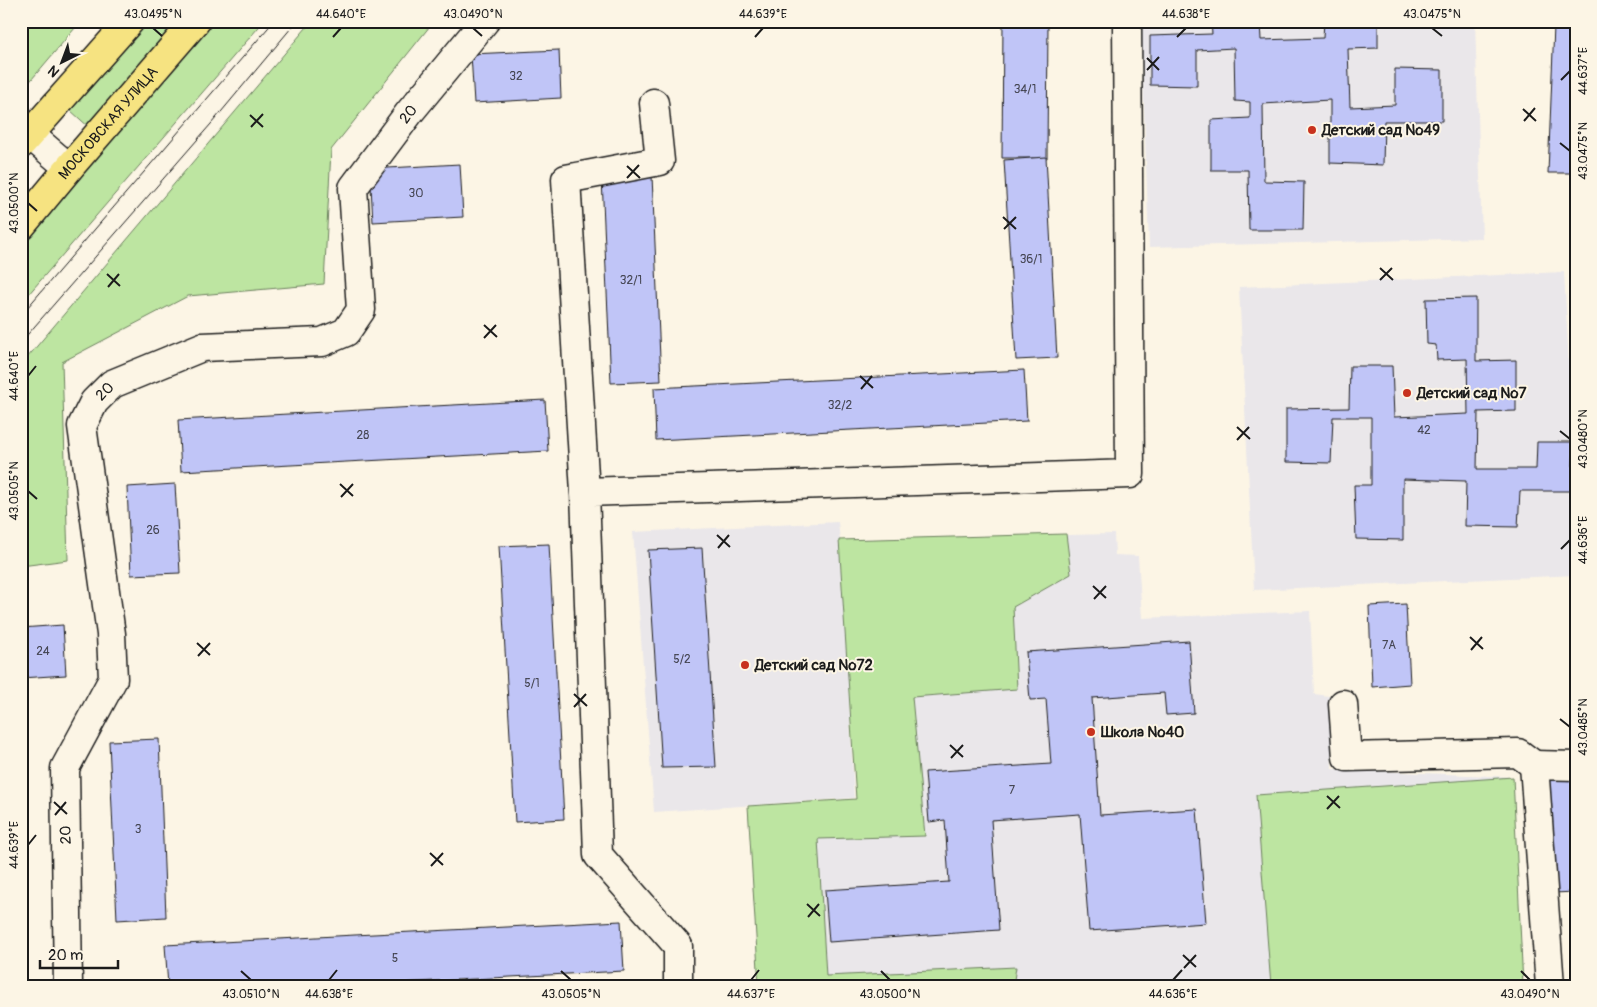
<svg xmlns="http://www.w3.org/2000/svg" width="1597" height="1007" font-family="Pangolin,sans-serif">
	<rect width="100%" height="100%" fill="#fcf5e5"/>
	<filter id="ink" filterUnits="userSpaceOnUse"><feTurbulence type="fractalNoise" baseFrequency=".02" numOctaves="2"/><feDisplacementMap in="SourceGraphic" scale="10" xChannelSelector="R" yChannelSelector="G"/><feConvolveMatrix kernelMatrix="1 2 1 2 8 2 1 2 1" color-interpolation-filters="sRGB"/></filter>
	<g filter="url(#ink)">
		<!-- built -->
		<g fill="#eae7ea">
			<path d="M1141 21H1475L1482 238 1149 247Z"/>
			<path d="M1564 272 1576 498V575L1254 590 1239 287Z"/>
			<path d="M838 522 840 540 1114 534 1115 555 1138 556 1142 618 1310 611 1314 694 1329 696 1332 769 1513 777 1523 986H759L748 806 856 799 846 637 854 798 654 812 633 532Z"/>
		</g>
		<!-- green -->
		<g fill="#bde5a1" stroke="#6c805e">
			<path d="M21 21H81L26 86 21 82Z"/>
			<path d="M147 21H184L91 129 70 110Z"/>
			<path d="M210 21H264L21 303V241Z"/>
			<path d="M312 21H434L331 150 324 284 188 296 62 362 68 560 21 566V365Z"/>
			<path d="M1066 534 1071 574 1013 607 1017 689 912 697 925 836 818 839 826 976 1016 967 1013 986H759L748 806 856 799 839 540Z"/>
			<path d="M1513 777 1523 986H1271L1256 795Z"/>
		</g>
		<!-- building -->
		<g fill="#c0c5f7" stroke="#1c1c1c">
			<path d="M1003 21H1048L1047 158H1002Z"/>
			<path d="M1211 21H1260L1261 40 1323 38 1324 21H1378V48L1348 49 1350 107 1395 105V69L1442 70V121H1384L1383 165 1330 163V100L1263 104 1264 181 1304 182 1303 230H1249L1248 170H1211V120L1250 118V102L1235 101 1234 48 1197 50V86L1150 85V36L1212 34Z"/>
			<path d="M1554 26 1576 27V173H1548Z"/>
			<path d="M559 50 561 98 474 103 471 54Z"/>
			<path d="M1046 157 1057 358 1016 360 1004 160Z"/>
			<path d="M460 164 463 217 373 222 370 169Z"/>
			<path d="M652 176 661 381 611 383 602 178Z"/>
			<path d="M1476 298V361L1516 360V411L1478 412 1477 469H1536L1537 442H1574L1572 491H1520L1518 527 1465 526 1466 481 1403 479V540L1356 539 1354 485H1371V417H1333L1331 463 1286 462V409L1349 408 1350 366H1392L1394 417 1468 414 1467 359 1437 360 1436 345 1427 344 1426 299Z"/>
			<path d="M1024 370 1027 421 656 440 654 388Z"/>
			<path d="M545 400 548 451 181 471 178 420Z"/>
			<path d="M175 484 180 573 131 575 127 487Z"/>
			<path d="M549 544 564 819 515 822 499 546Z"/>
			<path d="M702 548 716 767 662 768 648 550Z"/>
			<path d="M1406 604 1410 684 1372 687 1369 606Z"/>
			<path d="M63 625 66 675 21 678V628Z"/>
			<path d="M1189 641 1194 713 1166 715 1164 693 1092 698 1100 815 1197 809 1206 923 1089 931 1080 814 991 820 999 930 829 942 825 890 949 882 945 820 929 822 925 772 1051 764 1046 699 1030 700 1026 652Z"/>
			<path d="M159 739 166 917 117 920 109 741Z"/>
			<path d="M1576 777V892L1553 893 1546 779Z"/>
			<path d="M621 921 624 971 340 986H168L165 945Z"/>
		</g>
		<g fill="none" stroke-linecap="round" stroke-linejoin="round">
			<defs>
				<g id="minor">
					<path d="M21 127 69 168"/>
					<path d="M585 492 566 179 660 161 654 103"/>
					<path d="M1343 704 1347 757 1518 753 1534 765"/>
					<path id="s1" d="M68 986 65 768 113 679 111 634 82 426 94 402 112 384 202 347 322 342 346 332 361 310 353 188 409 113 485 21"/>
					<path d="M678 986V946L598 855 585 492 1130 474 1127 21"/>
					<path d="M1550 986 1534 765 1576 766"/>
				</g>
				<g id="highway">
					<path d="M21 144 130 21"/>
					<path id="s2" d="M21 226 69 168 196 21"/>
				</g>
			</defs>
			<!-- minor casing -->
			<use href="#minor" stroke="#1c1c1c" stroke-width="31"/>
			<!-- highway casing -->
			<use href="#highway" stroke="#1c1c1c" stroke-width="31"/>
			<!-- minor -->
			<use href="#minor" stroke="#fcf5e5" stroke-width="28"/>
			<!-- highway -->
			<use href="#highway" stroke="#f6e381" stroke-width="28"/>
			<!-- tram -->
			<g stroke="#1c1c1c" stroke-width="1">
				<path d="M21 315 274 21"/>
				<path d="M21 342 211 124 297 21"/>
			</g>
		</g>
	</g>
	<!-- ticks -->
	<path fill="none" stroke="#1c1c1c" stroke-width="2" d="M153 28 162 36M473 28 482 36M1432 28 1442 36M333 37 341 28M755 37 763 28M1177 37 1186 28M1147 58 1159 70M1147 70 1159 57M1561 80 1570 71M1523 109 1536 121M250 115 263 127M1524 121 1535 108M251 127 263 114M1560 143 1570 151M627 166 640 178M627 178 639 165M28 203 37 211M1003 217 1016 229M1004 229 1016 217M1380 268 1393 280M107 274 120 286M1380 280 1392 268M108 287 119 274M484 325 497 337M484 338 496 325M28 376 36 366M860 376 873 388M861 389 872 376M1237 427 1250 439M1560 431 1570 439M1237 440 1249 427M340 484 353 496M28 491 37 499M341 497 353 484M717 535 730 547M718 548 729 535M1561 549 1570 540M1093 586 1106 598M1094 599 1106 586M1470 637 1483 649M197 643 210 655M1471 650 1482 637M198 656 210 643M574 694 587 706M574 707 586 694M1560 719 1570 727M950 745 963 757M951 758 963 745M1327 796 1340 808M54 802 67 814M1327 809 1339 796M55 815 66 802M28 845 36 835M430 853 443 865M431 866 443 853M807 904 820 916M808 917 819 904M1183 955 1196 967M1184 968 1196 955M241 971 251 980M561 971 571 980M881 971 890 980M1521 971 1530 980M329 980 337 970M751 980 759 970M1173 980 1182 970"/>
	<!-- markers -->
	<g fill="#c8321e" stroke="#fcf5e5" stroke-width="2">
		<circle cx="1312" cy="130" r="5"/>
		<circle cx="1407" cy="393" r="5"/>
		<circle cx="745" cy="665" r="5"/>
		<circle cx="1091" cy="732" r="5"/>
	</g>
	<g text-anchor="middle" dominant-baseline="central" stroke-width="4" stroke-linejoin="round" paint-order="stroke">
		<!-- number labels -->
		<g font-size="12" fill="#454653">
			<text x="516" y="76">32</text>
			<text x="1025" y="89">34/1</text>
			<text x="416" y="193">30</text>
			<text x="1031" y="259">36/1</text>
			<text x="631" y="280">32/1</text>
			<text x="840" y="405">32/2</text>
			<text x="1424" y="430">42</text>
			<text x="363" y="435">28</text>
			<text x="153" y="530">26</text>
			<text x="1389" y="645">7А</text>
			<text x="43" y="651">24</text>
			<text x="682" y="659">5/2</text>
			<text x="532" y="683">5/1</text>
			<text x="1012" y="790">7</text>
			<text x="138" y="829">3</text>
			<text x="395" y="958">5</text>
		</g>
		<!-- street labels -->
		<g font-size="15" fill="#1c1c1c" stroke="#fcf5e5">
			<text stroke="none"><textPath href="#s1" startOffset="1111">20</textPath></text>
			<text stroke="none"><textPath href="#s2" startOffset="135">МОСКОВСКАЯ УЛИЦА</textPath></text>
			<text stroke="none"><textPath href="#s1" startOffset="616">20</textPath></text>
			<text transform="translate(66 835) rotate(-91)">20</text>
		</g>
		<!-- poi labels -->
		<g font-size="15" font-weight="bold" fill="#1c1c1c" stroke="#fcf5e5" text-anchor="start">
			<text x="1322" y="130">Детский сад №49</text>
			<text x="1417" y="393">Детский сад №7</text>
			<text x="755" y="665">Детский сад №72</text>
			<text x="1101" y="732">Школа №40</text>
		</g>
	</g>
	<!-- margin -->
	<rect width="1597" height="1007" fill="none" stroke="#fcf5e5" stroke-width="55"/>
	<!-- north arrow -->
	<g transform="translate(62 62) rotate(222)" stroke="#fcf5e5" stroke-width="4" paint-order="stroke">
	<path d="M0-4L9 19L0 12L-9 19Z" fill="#1c1c1c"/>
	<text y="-8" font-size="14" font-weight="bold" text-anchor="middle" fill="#1c1c1c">N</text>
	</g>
	<!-- scale -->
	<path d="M40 960v8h78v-8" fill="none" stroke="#1c1c1c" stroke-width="2.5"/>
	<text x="48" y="960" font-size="15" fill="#1c1c1c" stroke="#fcf5e5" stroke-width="4" paint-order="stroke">20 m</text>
	<rect x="28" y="28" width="1542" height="952" fill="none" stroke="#1c1c1c" stroke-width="2"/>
	<g font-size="12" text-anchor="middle" fill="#1c1c1c">
		<text x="153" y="18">43.0495°N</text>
		<text x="341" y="18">44.640°E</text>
		<text x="473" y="18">43.0490°N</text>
		<text x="763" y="18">44.639°E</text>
		<text x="1186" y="18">44.638°E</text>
		<text x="1432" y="18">43.0475°N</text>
		<text transform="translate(1583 71) rotate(-90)" y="4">44.637°E</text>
		<text transform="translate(1583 151) rotate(-90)" y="4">43.0475°N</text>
		<text transform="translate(14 203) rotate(-90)" y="4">43.0500°N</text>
		<text transform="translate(14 376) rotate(-90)" y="4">44.640°E</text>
		<text transform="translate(1583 439) rotate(-90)" y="4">43.0480°N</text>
		<text transform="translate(14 491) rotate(-90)" y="4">43.0505°N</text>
		<text transform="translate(1583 540) rotate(-90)" y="4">44.636°E</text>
		<text transform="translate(1583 727) rotate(-90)" y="4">43.0485°N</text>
		<text transform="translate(14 845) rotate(-90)" y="4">44.639°E</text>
		<text x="251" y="998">43.0510°N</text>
		<text x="329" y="998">44.638°E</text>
		<text x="571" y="998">43.0505°N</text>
		<text x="751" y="998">44.637°E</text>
		<text x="890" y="998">43.0500°N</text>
		<text x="1173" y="998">44.636°E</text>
		<text x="1530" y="998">43.0490°N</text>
	</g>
</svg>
